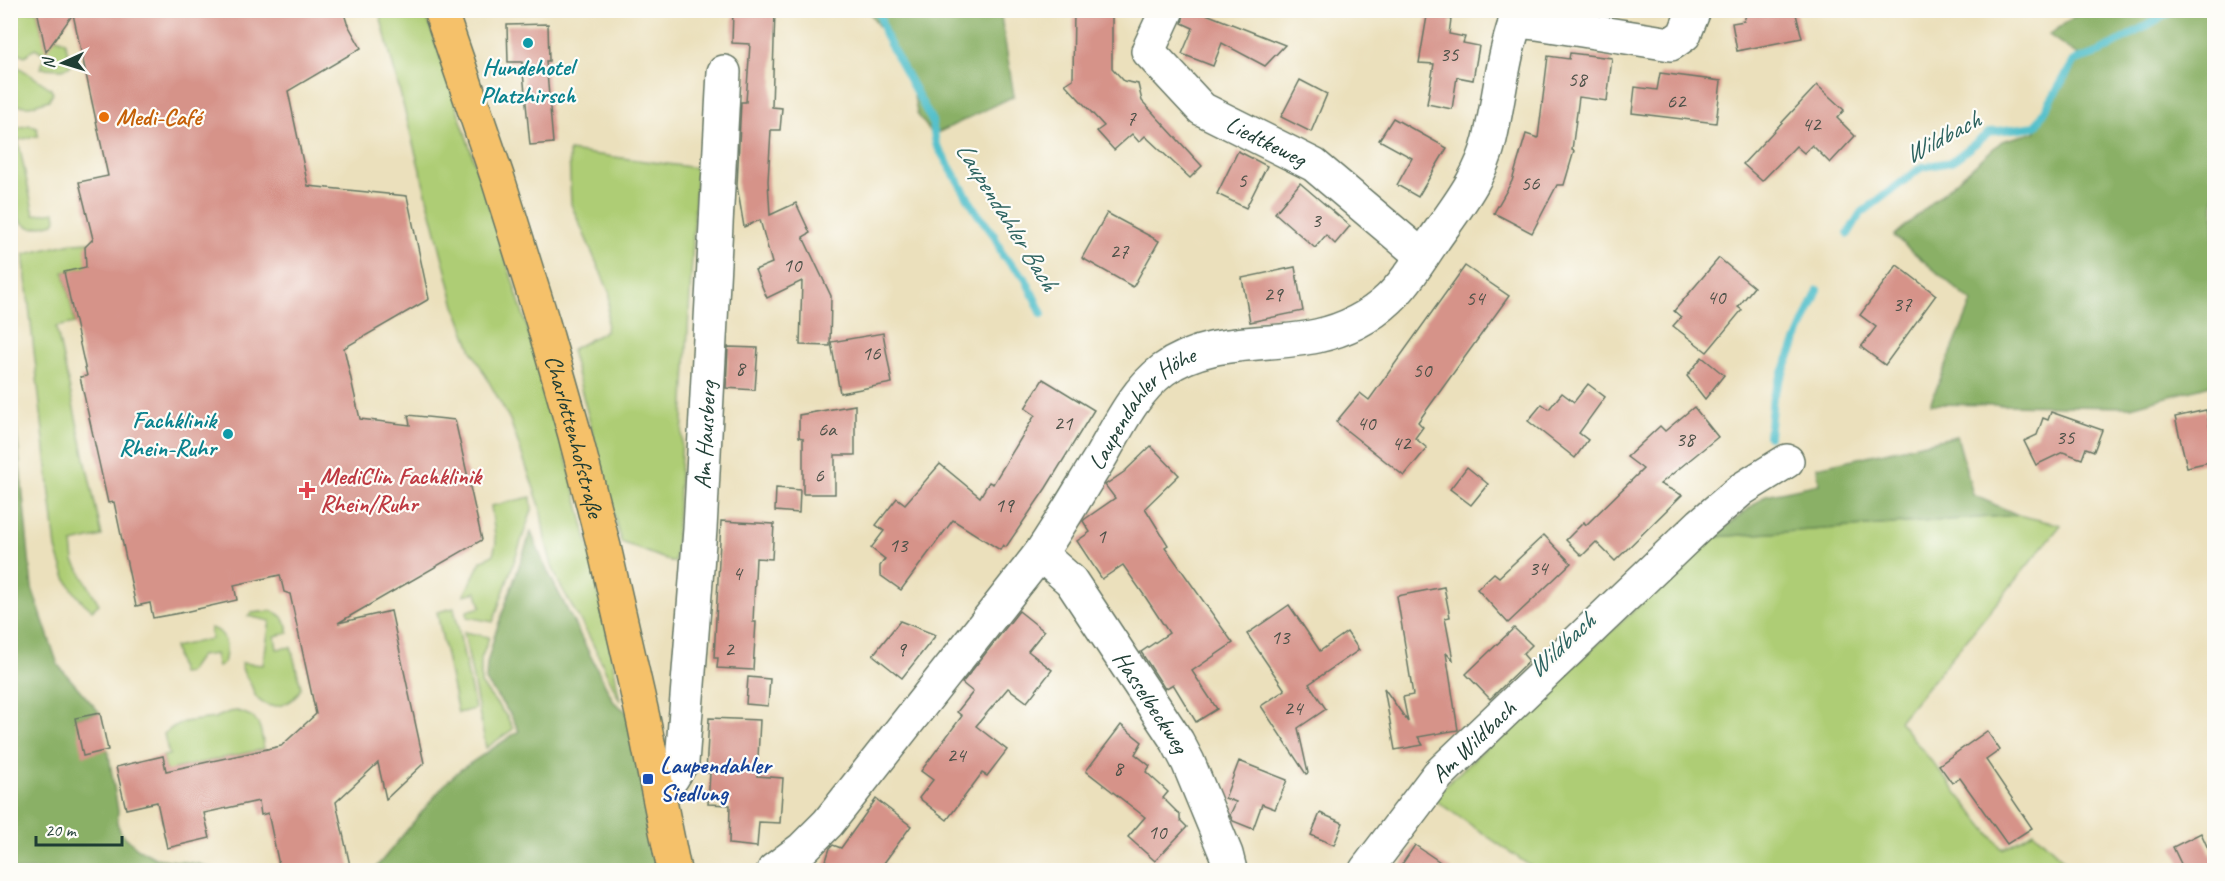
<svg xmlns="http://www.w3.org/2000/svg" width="2225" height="881" viewBox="0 0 2225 881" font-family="Caveat,sans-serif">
	<rect width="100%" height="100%" fill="#fdfcf7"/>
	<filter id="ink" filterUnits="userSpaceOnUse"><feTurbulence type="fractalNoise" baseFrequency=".0167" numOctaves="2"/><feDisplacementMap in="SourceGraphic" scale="12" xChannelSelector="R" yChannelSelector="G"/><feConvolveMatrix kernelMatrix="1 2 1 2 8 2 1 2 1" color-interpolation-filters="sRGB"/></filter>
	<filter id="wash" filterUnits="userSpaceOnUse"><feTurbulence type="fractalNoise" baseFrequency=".008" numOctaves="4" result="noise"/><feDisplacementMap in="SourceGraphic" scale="24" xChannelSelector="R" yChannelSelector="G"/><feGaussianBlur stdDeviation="1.35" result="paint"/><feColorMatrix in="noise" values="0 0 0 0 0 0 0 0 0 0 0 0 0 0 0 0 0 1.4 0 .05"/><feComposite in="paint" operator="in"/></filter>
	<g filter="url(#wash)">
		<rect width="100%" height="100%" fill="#ebe0bc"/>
		<!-- green -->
		<g fill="#aecd75" stroke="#668554" stroke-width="1.5">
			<polygon points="11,11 37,11 42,33 65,41 71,66 63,69 41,68 45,54 35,48 25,56 11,50"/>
			<path d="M379 11H424L433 34C476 168 521 301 560 436 585 523 604 612 620 701L589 636 559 583 552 566 545 539 540 506 510 420 472 351 455 306Z"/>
			<polygon points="11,62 50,88 53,93 49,100 30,106 11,105"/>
			<path d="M30 125 37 128 38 136 18 140 34 215 55 212 56 219 54 223 33 228C28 227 24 225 21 221 10 205 10 154 11 135L17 128Z"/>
			<polygon points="569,151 697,168 675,563 621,542 571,350 606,331 610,294 571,204"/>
			<path d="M90 242 115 261 64 272 75 323 56 327 102 536 72 543 74 561 99 604 92 610C69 592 64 576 56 548L24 261 25 254 72 243Z"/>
			<polygon points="531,497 532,510 493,622 467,617 467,611 481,607 477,592 464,595 481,561 493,555 496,543 491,506"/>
			<polygon points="2018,515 2061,525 1899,721 2002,849 2034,832 2074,870 1536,870 1432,798 1713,537"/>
			<polygon points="454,608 475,709 458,713 437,612"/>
			<path d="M272 611C284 616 286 621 289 633L275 636 277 649 291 647 301 687C296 704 270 714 257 698 254 695 253 689 251 685 247 677 241 672 242 663L263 665 270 621 248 616 251 613Z"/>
			<path d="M210 628C227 630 228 649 224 663L218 667 215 654 200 656 188 673 181 674 174 647 211 639Z"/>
			<polygon points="464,632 489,637 481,659 481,684 507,717 513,729 486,748"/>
			<path d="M237 711C263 717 260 729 264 749L174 769 169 787 163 756 169 755 164 734 173 727 184 722 215 718 229 712Z"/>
		</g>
		<!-- forest -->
		<g fill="#8ab066" stroke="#54764d" stroke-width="1.5">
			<polygon points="869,11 1000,11 1014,96 933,135 917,114 911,78"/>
			<polygon points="2082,11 2214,11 2214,384 2131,407 1930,404 1972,302 1894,236 2002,141 2035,132 2080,57 2049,35"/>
			<polygon points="10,362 32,588 58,665 100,713 75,718 108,750 118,811 117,823 121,833 137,848 155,858 199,864 215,870 11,870"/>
			<polygon points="1957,436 1973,495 2018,515 1713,537 1766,495 1819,484 1817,467"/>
			<polygon points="531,532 543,562 614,702 628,713 658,870 374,870 445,784 460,770 519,731 510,714 486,681 487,663 495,634"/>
		</g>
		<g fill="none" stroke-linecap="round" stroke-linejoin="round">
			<!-- stream -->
			<g stroke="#52c0cb" stroke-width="8">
				<polyline points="876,10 880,16 885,35 932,121 936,144 977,213 994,235 1003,256 1025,278 1042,314"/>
				<polyline points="1848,234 1860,214 1922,167 1951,162 1990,132 2036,126 2074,61 2100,52 2174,10"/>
				<polyline points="1769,436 1773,396 1818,290"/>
			</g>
		</g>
		<g id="blocks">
			<!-- building -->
			<g fill="#d69389">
				<polygon points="37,10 343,10 347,23 361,48 288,91 308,186 407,196 429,299 344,348 360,419 410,425 408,415 455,420 482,540 338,623 391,611 424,763 386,799 378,763 336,802 351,870 280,870 268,813 261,815 259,801 204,813 210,838 167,848 157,802 126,809 116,767 163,756 166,771 281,746 316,714 290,594 284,592 280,575 234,585 237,600 180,613 153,618 150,603 136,606 114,502 108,503 80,377 87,376 64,272 86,267 85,247 93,239 79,182 108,176 73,14 46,52"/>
				<polygon points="733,10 775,10 772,107 782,108 780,130 771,130 768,181 770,215 796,203 810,233 803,237 831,296 830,346 800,345 802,281 767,298 755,270 772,263 760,220 744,227 737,186 741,102 746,102 750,44 732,43"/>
				<polygon points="1074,10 1112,10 1112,68 1124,81 1138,84 1142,101 1202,166 1190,178 1145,136 1139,142 1132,134 1114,150 1097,131 1104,126 1065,84 1073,79"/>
				<polygon points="1185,10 1196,10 1285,45 1265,66 1222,43 1213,66 1182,54 1193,28 1182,23"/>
				<polygon points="1756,10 1795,10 1802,38 1737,51 1732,23 1744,21 1747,12"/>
				<polygon points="1427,16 1451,19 1449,34 1465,37 1463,43 1479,46 1473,80 1457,77 1452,109 1427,104 1434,64 1419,63"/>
				<polygon points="548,24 549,61 546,61 553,143 530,145 522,62 508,62 507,25"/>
				<polygon points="1570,53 1612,58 1607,101 1579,97 1572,150 1574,151 1564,185 1557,185 1532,233 1494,213 1512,181 1526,134 1538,138 1548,56 1569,59"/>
				<polygon points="1660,73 1721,81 1716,123 1632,113 1635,87 1657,90"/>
				<polygon points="1300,80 1327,94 1311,132 1281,117"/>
				<polygon points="1817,85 1844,110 1837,118 1855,136 1830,163 1812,145 1804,153 1796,146 1762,181 1743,164"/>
				<polygon points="1393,118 1447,148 1418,197 1397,185 1412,158 1379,140"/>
				<polygon points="1238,151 1267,166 1246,208 1217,194"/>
				<polygon points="1300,183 1350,226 1335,244 1326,235 1315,248 1275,213"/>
				<polygon points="1107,213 1159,241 1133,287 1082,258"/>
				<polygon points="1719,258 1754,287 1738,307 1742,310 1707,352 1673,326 1681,317 1674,311"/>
				<polygon points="1897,265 1936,295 1885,365 1861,347 1876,327 1860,315"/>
				<polygon points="1465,266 1509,296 1418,422 1423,427 1415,438 1427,448 1404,476 1336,422 1360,393 1369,400"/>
				<polygon points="1295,267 1303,311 1250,322 1242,278"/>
				<polygon points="883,333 892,383 840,393 831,342"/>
				<polygon points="728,347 758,348 755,390 726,388"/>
				<polygon points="1702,357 1724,375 1705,399 1687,376"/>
				<polygon points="1043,379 1094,410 1046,488 1006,547 1003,545 1000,550 953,520 901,590 880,575 880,566 885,559 871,548 884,531 876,525 897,498 905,504 940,464 980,497 989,482 993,484 1035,415 1025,408"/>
				<polygon points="1588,384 1605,397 1579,433 1588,440 1575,458 1528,421 1542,404 1549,409 1562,393 1574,402"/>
				<polygon points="855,405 855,455 835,455 835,494 803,494 803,438 799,437 799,415"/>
				<polygon points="1694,407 1718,437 1660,484 1682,495 1615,561 1596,542 1582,556 1566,540 1584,522 1586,525 1643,469 1627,457 1660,426 1665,431"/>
				<polygon points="2206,410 2214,449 2214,461 2187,467 2175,417"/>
				<polygon points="2051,412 2102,430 2094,451 2086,448 2082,459 2063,452 2036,465 2024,441 2037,435 2043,418 2048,420"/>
				<polygon points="1151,446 1179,475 1145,508 1168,545 1165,547 1233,643 1192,671 1217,709 1196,722 1173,684 1165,689 1141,652 1169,633 1146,598 1123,565 1102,579 1077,541 1090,532 1083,521 1085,519 1115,498 1105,485 1124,472"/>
				<polygon points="1467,467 1488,484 1471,505 1450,489"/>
				<polygon points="776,488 800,490 799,513 775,511"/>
				<polygon points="721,521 774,524 772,559 756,558 753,622 756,622 753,670 717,668 718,658 714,658"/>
				<polygon points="1544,535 1571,563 1508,623 1477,589 1494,573 1499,577"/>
				<polygon points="1444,587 1450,617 1445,618 1453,660 1446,653 1458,730 1418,737 1423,745 1395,750 1384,688 1408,722 1403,697 1413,695 1397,596"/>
				<polygon points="1289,605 1320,651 1347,632 1359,650 1309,684 1326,709 1298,728 1308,773 1306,774 1261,706 1285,690 1247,634"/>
				<polygon points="1019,611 1044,631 1028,651 1052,670 1027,702 1008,688 976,726 1007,750 987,776 982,773 947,820 919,798 933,780 921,771 962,716 957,712 973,692 962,683"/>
				<polygon points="900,621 936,635 902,678 873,655"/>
				<polygon points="1514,628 1532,645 1523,654 1529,661 1490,699 1466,674"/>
				<polygon points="748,677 770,679 768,706 746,704"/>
				<polygon points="100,713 108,750 83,756 75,718"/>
				<polygon points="709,718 760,720 757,776 783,778 780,823 759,822 757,847 729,844 730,805 708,804 710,773 706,773"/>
				<polygon points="1121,725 1142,742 1135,754 1150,766 1146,772 1168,792 1163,798 1180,815 1180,820 1187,827 1155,861 1128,837 1145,817 1086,771"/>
				<polygon points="1987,731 2000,750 1986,760 2032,828 2007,844 1960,778 1952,783 1939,765"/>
				<polygon points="1239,761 1287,780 1275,809 1262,804 1253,829 1233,821 1230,815 1236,802 1225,798"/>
				<polygon points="876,799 911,826 884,863 895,867 895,870 823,870 830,848 833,845 841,848"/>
				<polygon points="1320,813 1343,823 1334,845 1311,835"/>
				<polygon points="2201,833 2214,862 2214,870 2184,870 2173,847"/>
				<polygon points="1415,845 1452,870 1398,870"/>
			</g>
		</g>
	</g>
	<g filter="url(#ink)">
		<use href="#blocks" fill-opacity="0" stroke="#667664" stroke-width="1.5"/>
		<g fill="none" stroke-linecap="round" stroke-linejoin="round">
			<defs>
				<g id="minor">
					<path id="s1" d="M1167 10 1148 51 1202 109 1314 165 1422 256"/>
					<polyline points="1515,21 1537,23 1671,44 1684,35 1694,10"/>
					<path id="s2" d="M1040 554 1071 581 1177 741 1188 762 1226 854 1230 870"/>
					<path id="s3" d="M659 788 672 778 682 762 700 529 724 72"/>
					<path id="s4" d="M774 870 802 849 828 823 1040 554C1061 523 1080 490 1100 458 1118 427 1134 392 1163 370 1208 337 1266 347 1317 336 1344 330 1369 318 1389 299 1407 282 1419 261 1433 241 1455 209 1481 178 1490 139 1500 96 1503 51 1520 10"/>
					<path id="s5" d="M1366 870 1438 775 1701 524 1742 489 1787 461"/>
				</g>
				<g id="major">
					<path id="s6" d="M440 10 498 179 543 323 575 435 604 547 643 718 674 870"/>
				</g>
			</defs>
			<!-- minor casing -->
			<use href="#minor" stroke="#667664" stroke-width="36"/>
			<!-- major casing -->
			<use href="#major" stroke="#667664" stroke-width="36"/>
			<!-- minor -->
			<use href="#minor" stroke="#fff" stroke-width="33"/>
			<!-- major -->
			<use href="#major" stroke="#f5c16b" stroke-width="33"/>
		</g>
	</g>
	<!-- markers -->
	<g fill="#0f9aa8" stroke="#fdfcf7" stroke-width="2">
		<circle cx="528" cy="43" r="6"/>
		<circle cx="228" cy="434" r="6"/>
	</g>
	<circle fill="#e8710a" stroke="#fdfcf7" stroke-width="2" cx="104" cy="117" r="6"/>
	<path fill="#e0444e" stroke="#fdfcf7" stroke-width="2" d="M304 481h6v6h6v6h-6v6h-6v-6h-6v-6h6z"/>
	<rect fill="#1a4fb4" stroke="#fdfcf7" stroke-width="2" x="642" y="773" width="12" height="12" rx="3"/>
	<g text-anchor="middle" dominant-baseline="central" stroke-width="4.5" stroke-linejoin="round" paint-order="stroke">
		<!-- number labels -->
		<g font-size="21" fill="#4d5249">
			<text x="1449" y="54">35</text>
			<text x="1577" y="79">58</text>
			<text x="1676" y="101">62</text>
			<text x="1131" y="118">7</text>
			<text x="1811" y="124">42</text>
			<text x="1242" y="180">5</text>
			<text x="1530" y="183">56</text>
			<text x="1316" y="220">3</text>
			<text x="1119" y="251">27</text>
			<text x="792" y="265">10</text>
			<text x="1273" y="294">29</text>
			<text x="1716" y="297">40</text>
			<text x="1475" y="298">54</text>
			<text x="1902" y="304">37</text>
			<text x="871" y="353">16</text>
			<text x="740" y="368">8</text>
			<text x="1422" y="370">50</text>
			<text x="1063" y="423">21</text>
			<text x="1366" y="423">40</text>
			<text x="827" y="429">6a</text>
			<text x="2065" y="437">35</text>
			<text x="1685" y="439">38</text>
			<text x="1401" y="443">42</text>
			<text x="819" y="475">6</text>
			<text x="1004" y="505">19</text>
			<text x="1101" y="536">1</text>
			<text x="898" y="545">13</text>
			<text x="1538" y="568">34</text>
			<text x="737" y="573">4</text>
			<text x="1280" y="637">13</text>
			<text x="729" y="649">2</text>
			<text x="901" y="649">9</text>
			<text x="1293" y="708">24</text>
			<text x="956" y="755">24</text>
			<text x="1118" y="768">8</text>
			<text x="1157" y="832">10</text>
		</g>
		<!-- culture labels -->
		<g font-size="24" font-weight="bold" fill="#0d838f" stroke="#fdfcf7">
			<text x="528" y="67">Hundehotel<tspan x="528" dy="28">Platzhirsch</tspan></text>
			<text x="216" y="420" text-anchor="end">Fachklinik<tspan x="216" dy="28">Rhein-Ruhr</tspan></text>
		</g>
		<!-- food labels -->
		<g font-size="24" font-weight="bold" fill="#c56008" stroke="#fdfcf7" text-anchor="start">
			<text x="116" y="117">Medi-Café</text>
		</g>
		<!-- street labels -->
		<g font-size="24" fill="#1f3d34" stroke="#fdfcf7">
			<text stroke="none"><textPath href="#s1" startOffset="196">Liedtkeweg</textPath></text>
			<text stroke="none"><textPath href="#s4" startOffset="594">Laupendahler Höhe</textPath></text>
			<text stroke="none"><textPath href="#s3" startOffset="363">Am Hausberg</textPath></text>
			<text stroke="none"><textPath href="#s6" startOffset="447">Charlottenhofstraße</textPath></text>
			<text stroke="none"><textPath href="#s2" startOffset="186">Hasselbeckweg</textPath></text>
			<text stroke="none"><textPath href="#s5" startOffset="168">Am Wildbach</textPath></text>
		</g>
		<!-- health labels -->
		<g font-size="24" font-weight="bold" fill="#be3a42" stroke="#fdfcf7" text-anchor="start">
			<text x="320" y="476">MediClin Fachklinik<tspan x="320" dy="28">Rhein/Ruhr</tspan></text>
		</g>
		<!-- transit labels -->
		<g font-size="24" font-weight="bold" fill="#164399" stroke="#fdfcf7" text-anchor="start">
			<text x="660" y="765">Laupendahler<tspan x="660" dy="28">Siedlung</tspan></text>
		</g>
		<!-- water labels -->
		<g font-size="26" font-style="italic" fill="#2e6461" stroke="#fdfcf7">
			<text transform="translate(1942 137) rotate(-28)">Wildbach</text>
			<text transform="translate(1007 216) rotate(58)">Laupendahler Bach</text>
			<text transform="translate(1561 645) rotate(-43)">Wildbach</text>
		</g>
	</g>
	<!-- margin -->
	<rect width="2225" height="881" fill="none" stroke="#fdfcf7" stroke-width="36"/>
	<!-- north arrow -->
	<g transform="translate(63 63) rotate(266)" stroke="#fdfcf7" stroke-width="4.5" paint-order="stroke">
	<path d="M0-4.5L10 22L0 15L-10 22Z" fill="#1f3d34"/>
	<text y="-9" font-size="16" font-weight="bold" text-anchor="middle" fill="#1f3d34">N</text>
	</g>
	<!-- scale -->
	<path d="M36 836v9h86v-9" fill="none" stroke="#1f3d34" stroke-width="3"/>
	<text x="45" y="836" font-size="18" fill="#1f3d34" stroke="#fdfcf7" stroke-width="4.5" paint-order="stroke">20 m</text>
</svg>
